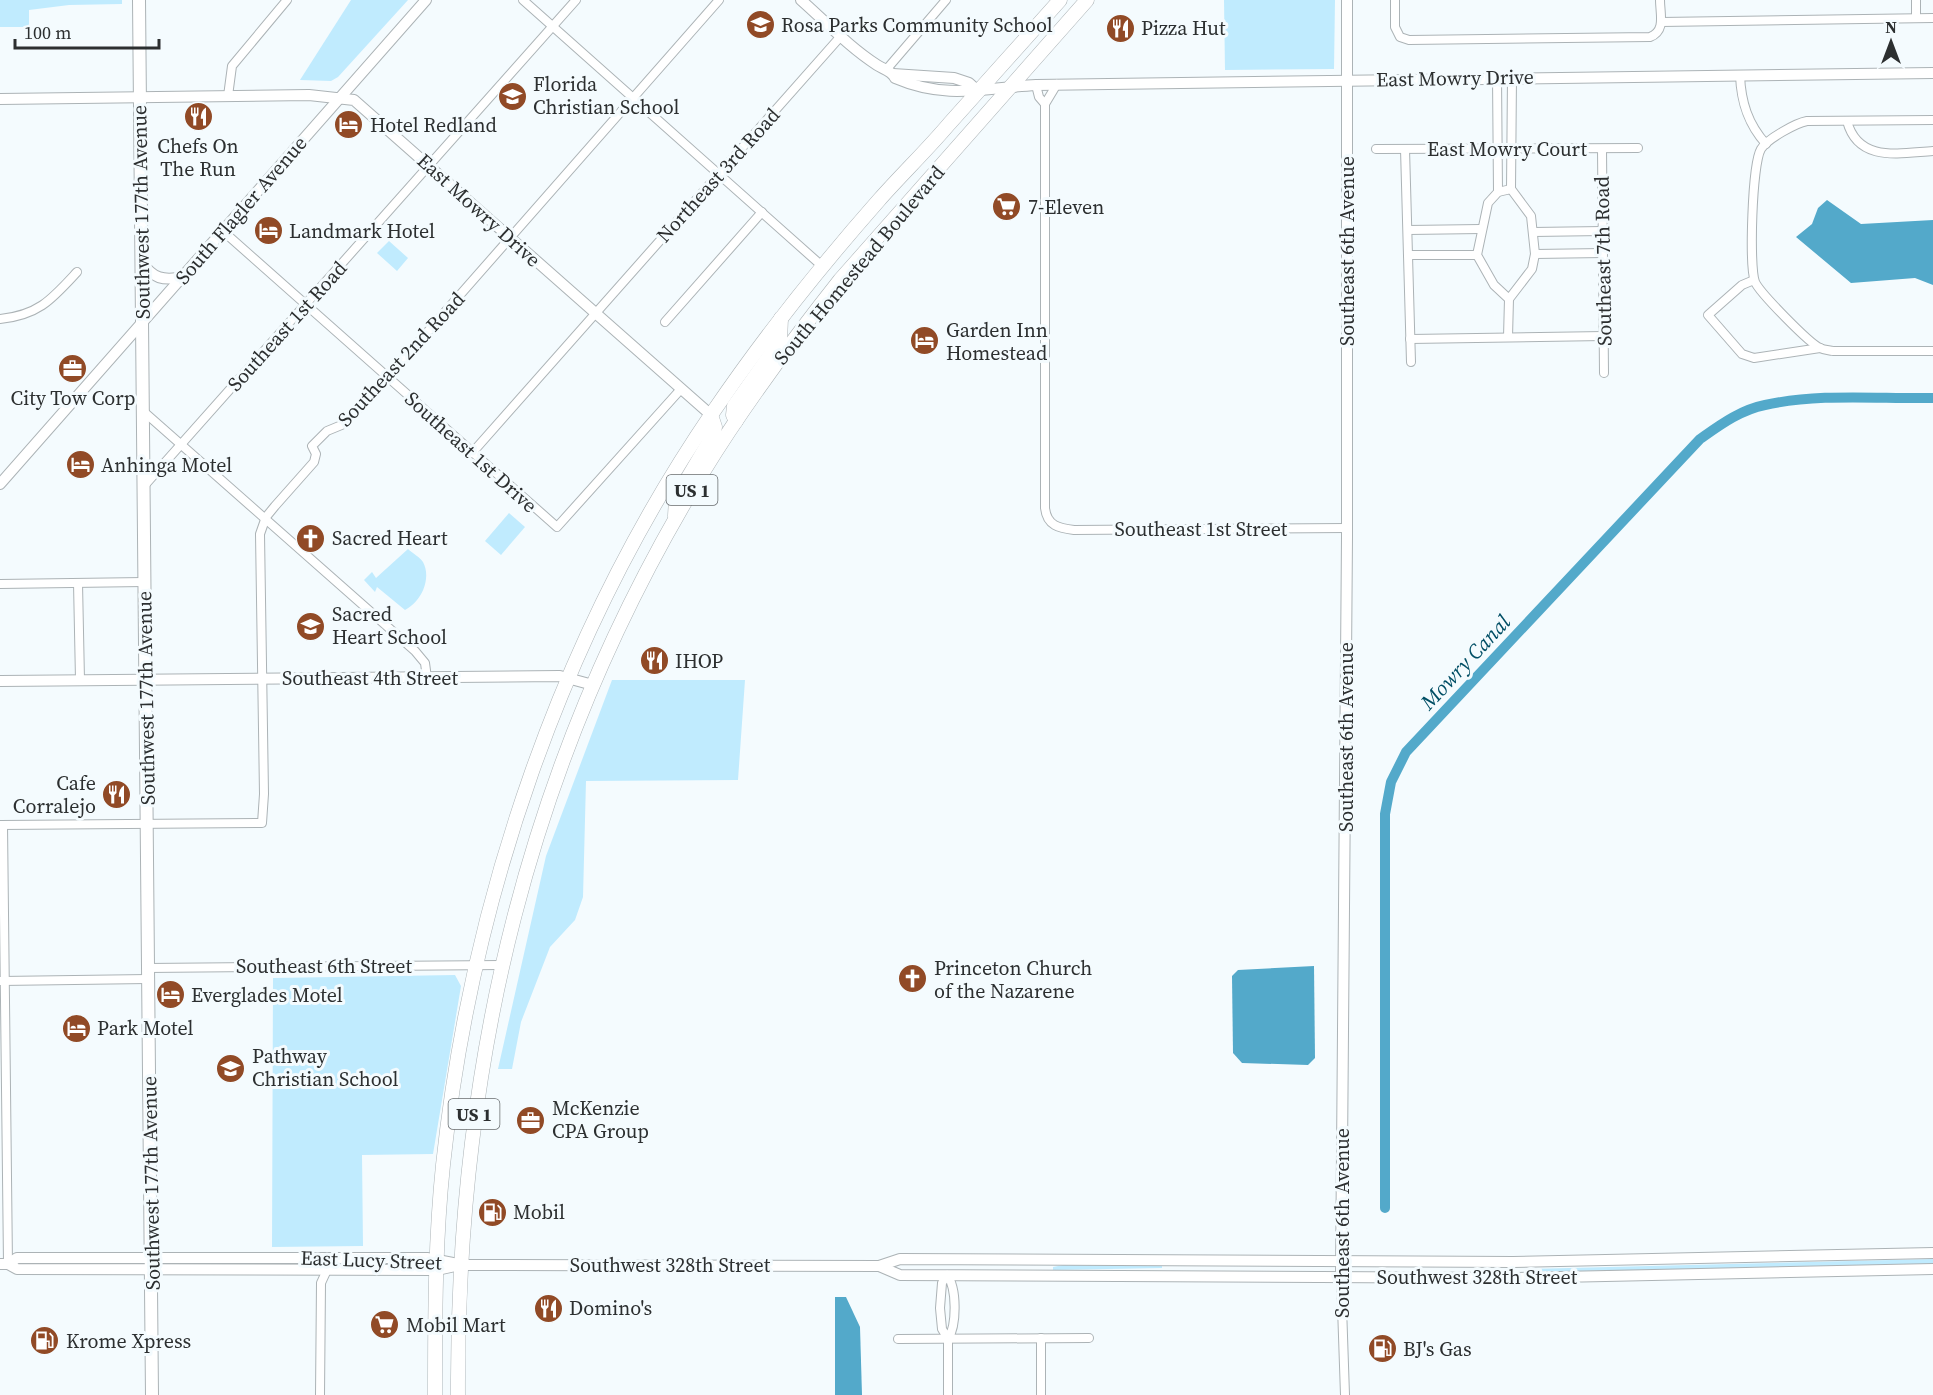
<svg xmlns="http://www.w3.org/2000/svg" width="1933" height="1395" viewBox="0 0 1933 1395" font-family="'Source Serif 4',serif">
	<rect width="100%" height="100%" fill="#f4fbfe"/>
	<!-- green -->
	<g fill="#c0ebfe">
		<polygon points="0,0 122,0 122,4 69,5 29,10 29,27 0,27"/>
		<polygon points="351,0 408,0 338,77 331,81 300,80"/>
		<polygon points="1224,0 1335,0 1334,69 1225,70"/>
		<polygon points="389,241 408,258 397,271 377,253"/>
		<polygon points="509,513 525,527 501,555 485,541"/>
		<path d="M408 549C412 553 420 557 423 562 432 579 421 602 405 610L377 587 375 592 364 580 372 572 376 578Z"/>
		<polygon points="612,680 745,680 738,780 586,781 583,897 575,920 550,947 521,1022 512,1069 498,1069 546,856"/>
		<polygon points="455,975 461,986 433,1154 362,1155 363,1246 272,1247 273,978"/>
		<polygon points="1933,1259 1933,1264 1529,1272 1529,1269"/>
		<polygon points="1063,1265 1162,1266 1162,1268 1053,1270 1053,1267"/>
	</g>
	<!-- water -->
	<g fill="#53a9ca">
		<polygon points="1827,200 1861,224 1933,220 1933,285 1915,278 1851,283 1796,237 1812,224 1818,208"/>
		<polygon points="1314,966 1315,1058 1308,1065 1242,1063 1233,1053 1232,976 1238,970"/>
		<polygon points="835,1297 846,1297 860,1327 862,1395 835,1395"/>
	</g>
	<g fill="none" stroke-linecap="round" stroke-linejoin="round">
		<!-- canal -->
		<path stroke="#53a9ca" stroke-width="10" d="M1385 1208V814L1391 782 1406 752 1700 439C1720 425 1740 410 1765 405 1819 393 1878 399 1933 398"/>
		<defs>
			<g id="minor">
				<polyline points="523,0 822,266"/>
				<path d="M1395 0V27L1400 37 1409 40 1650 37C1666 31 1660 14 1660 0"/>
				<polyline points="1916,0 1916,18"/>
				<polyline points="1661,22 1933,18"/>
				<polyline points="886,70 946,0"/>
				<path d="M1740 75C1741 102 1748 124 1766 144"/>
				<polyline points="1497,77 1498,192"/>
				<path d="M1036 85 1039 97 1045 104V508C1047 526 1059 528 1074 530L1347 528"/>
				<polyline points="228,96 232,66 287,0"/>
				<polyline points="1045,104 1057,84"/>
				<path d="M1933 120 1807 121C1796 123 1767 139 1761 149 1752 164 1749 266 1755 282 1760 293 1809 343 1820 348 1824 350 1829 350 1833 351H1933"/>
				<path d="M1847 121C1858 163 1900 153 1933 151"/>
				<polyline points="1376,149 1638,148"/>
				<polyline points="1405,149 1411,362"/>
				<polyline points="1602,149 1604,373"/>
				<polyline points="1511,189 1512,77"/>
				<polyline points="1408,230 1481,229"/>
				<polyline points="224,232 557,527 681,389"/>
				<polyline points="1533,232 1603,231"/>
				<polyline points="1535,254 1603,253"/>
				<polyline points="1408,255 1477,255"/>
				<polyline points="1754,280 1742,285 1708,315 1742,354 1754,358 1820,348"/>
				<path d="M0 319C39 315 52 299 77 272"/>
				<polyline points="665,322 762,212"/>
				<polyline points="1508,337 1509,299 1532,269 1535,254 1531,216 1511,189 1498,192 1488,203 1477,255 1494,285 1509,299"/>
				<polyline points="1410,339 1604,336"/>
				<polyline points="143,411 415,651 425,663 427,678"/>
				<polyline points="472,453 841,36"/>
				<polyline points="144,486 576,0"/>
				<polyline points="78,583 80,680"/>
				<polyline points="0,584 144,582"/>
				<polyline points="0,825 262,823 264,794 260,534 266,517 275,506 314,462 316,454 312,446 327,431 344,424 394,370 719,0"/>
				<polyline points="3,825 8,1264"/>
				<polyline points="147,968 501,965"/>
				<polyline points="1,981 148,979"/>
				<polyline points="1341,1277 1345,1395"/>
				<polyline points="1041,1338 1041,1395"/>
				<polyline points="898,1339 1089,1338"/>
				<path d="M948 1339C957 1325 957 1288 947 1275L942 1283 940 1308 942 1329 948 1339V1395"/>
				<polyline points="320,1395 321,1283 327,1270"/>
			</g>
			<g id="tertiary">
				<path d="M801 0C826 22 849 47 877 65 883 69 892 71 895 78 946 100 984 88 1036 85L1933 73"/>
				<polyline points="893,74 954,78 969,83 978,91"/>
				<polyline points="0,99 309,95 354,100 711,415"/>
				<path d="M141 261C153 279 163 281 184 277"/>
				<polyline points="0,484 426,0"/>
				<polyline points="0,681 560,676 593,685"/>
				<polyline points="0,1264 8,1264 17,1269 437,1270 460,1265 879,1266 900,1259 1513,1262 1933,1253"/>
				<polyline points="8,1264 17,1258 427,1258 458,1264"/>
				<polyline points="879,1266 900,1275 1517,1278 1933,1269"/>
				<polyline points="1341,1277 1347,537 1347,0"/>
			</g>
			<polyline id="secondary" points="139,0 152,1395"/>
			<g id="trunk">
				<polyline points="736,421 733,415 734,406 780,341 781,318"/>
				<polyline points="675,516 676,498 713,435 715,427 711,415"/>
				<path d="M435 1395C435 1318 435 1242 443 1165 471 900 562 633 713 412 764 337 820 267 879 200 902 174 927 150 949 124 986 83 1023 41 1060 0"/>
				<path d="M458 1395C456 1064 529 756 703 472 744 405 791 342 840 280L1087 0"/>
			</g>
		</defs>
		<!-- minor casing -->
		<use href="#minor" stroke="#acb3b6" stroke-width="10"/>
		<!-- tertiary casing -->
		<use href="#tertiary" stroke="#acb3b6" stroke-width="12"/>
		<!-- secondary casing -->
		<use href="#secondary" stroke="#acb3b6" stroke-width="14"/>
		<!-- trunk casing -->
		<use href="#trunk" stroke="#acb3b6" stroke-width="15"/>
		<!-- minor -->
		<use href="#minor" stroke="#fff" stroke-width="8"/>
		<!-- tertiary -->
		<use href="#tertiary" stroke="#fff" stroke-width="10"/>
		<!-- secondary -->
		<use href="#secondary" stroke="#fff" stroke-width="12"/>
		<!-- trunk -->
		<use href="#trunk" stroke="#fff" stroke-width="14"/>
	</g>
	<!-- icons -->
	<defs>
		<symbol id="school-disc" viewBox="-11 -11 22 22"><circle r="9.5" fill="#914a26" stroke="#f4fbfe"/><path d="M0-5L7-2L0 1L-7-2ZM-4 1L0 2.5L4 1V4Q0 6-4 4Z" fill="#fff"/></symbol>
		<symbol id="restaurant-disc" viewBox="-11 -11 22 22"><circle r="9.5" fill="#914a26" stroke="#f4fbfe"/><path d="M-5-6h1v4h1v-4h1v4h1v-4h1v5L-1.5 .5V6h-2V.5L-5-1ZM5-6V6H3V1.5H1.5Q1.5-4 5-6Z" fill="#fff"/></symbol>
		<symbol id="hotel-disc" viewBox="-11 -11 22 22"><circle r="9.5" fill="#914a26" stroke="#f4fbfe"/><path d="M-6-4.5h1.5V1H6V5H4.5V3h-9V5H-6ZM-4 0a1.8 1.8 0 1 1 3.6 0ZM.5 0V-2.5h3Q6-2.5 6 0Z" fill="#fff"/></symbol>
		<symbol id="supermarket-disc" viewBox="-11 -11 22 22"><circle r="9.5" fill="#914a26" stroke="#f4fbfe"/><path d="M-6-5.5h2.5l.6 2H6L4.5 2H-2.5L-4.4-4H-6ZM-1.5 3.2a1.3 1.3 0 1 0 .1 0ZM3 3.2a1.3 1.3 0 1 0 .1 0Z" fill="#fff"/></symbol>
		<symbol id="office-disc" viewBox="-11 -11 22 22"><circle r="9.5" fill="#914a26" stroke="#f4fbfe"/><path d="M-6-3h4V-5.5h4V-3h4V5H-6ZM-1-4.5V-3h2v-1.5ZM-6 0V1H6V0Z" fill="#fff"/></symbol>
		<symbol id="church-disc" viewBox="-11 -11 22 22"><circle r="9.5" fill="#914a26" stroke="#f4fbfe"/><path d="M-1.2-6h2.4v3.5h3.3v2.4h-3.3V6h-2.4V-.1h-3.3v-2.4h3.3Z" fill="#fff"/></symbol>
		<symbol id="fuel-disc" viewBox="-11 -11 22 22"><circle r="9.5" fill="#914a26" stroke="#f4fbfe"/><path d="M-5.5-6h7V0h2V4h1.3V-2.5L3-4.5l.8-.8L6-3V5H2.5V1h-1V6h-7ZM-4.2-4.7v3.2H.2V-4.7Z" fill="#fff"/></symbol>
	</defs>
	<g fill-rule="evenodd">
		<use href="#school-disc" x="744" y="8" width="33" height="33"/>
		<use href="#restaurant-disc" x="1104" y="12" width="33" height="33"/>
		<use href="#school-disc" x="496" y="80" width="33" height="33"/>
		<use href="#restaurant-disc" x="182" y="100" width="33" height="33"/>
		<use href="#hotel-disc" x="332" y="108" width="33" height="33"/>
		<use href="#supermarket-disc" x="990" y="190" width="33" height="33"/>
		<use href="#hotel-disc" x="252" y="214" width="33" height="33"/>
		<use href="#hotel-disc" x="908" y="324" width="33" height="33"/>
		<use href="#office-disc" x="56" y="352" width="33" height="33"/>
		<use href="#hotel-disc" x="64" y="448" width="33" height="33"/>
		<use href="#church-disc" x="294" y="522" width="33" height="33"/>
		<use href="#school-disc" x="294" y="610" width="33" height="33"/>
		<use href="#restaurant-disc" x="638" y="644" width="33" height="33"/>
		<use href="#restaurant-disc" x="100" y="778" width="33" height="33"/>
		<use href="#church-disc" x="896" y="962" width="33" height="33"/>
		<use href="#hotel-disc" x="154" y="978" width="33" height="33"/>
		<use href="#hotel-disc" x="60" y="1012" width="33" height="33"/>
		<use href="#school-disc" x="214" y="1052" width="33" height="33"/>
		<use href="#office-disc" x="514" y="1104" width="33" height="33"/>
		<use href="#fuel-disc" x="476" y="1196" width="33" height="33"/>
		<use href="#restaurant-disc" x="532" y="1292" width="33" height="33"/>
		<use href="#supermarket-disc" x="368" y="1308" width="33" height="33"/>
		<use href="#fuel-disc" x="28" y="1324" width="33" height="33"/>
		<use href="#fuel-disc" x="1366" y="1332" width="33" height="33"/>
	</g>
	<g text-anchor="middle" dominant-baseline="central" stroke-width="6" stroke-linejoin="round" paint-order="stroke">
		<!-- shield labels -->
		<g fill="#f4fbfe" stroke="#686c6e" stroke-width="1.5">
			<rect x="666.5" y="475" width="51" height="30" rx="4.5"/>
			<rect x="448.5" y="1099" width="51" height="30" rx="4.5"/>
		</g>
		<g font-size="18" font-weight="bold" fill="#2c2f30">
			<text x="692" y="490">US 1</text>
			<text x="474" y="1114">US 1</text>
		</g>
		<!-- poi labels -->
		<g font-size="20" fill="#2c2f30" stroke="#f4fbfe" text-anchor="start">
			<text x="781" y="25">Rosa Parks Community School</text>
			<text x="1141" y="28">Pizza Hut</text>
			<text x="533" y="84">Florida<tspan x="533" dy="23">Christian School</tspan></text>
			<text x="370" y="125">Hotel Redland</text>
			<text x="198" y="146" text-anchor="middle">Chefs On<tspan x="198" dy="23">The Run</tspan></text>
			<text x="1028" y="207">7-Eleven</text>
			<text x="289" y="231">Landmark Hotel</text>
			<text x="946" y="330">Garden Inn<tspan x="946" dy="23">Homestead</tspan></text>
			<text x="73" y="398" text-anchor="middle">City Tow Corp</text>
			<text x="101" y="465">Anhinga Motel</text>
			<text x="332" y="538">Sacred Heart</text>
			<text x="332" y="614">Sacred<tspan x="332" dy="23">Heart School</tspan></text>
			<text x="675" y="661">IHOP</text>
			<text x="96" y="783" text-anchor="end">Cafe<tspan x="96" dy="23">Corralejo</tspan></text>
			<text x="934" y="968">Princeton Church<tspan x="934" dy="23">of the Nazarene</tspan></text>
			<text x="191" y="995">Everglades Motel</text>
			<text x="97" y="1028">Park Motel</text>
			<text x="252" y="1056">Pathway<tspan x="252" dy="23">Christian School</tspan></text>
			<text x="552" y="1108">McKenzie<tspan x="552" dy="23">CPA Group</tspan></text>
			<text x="513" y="1212">Mobil</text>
			<text x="569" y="1308">Domino's</text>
			<text x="406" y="1325">Mobil Mart</text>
			<text x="66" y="1341">Krome Xpress</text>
			<text x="1403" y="1349">BJ's Gas</text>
		</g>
		<!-- street labels -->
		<g font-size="20" fill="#2c2f30" stroke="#f4fbfe">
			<text transform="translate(1455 78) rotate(-1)">East Mowry Drive</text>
			<text x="1507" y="149">East Mowry Court</text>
			<text transform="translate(718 175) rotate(-48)">Northeast 3rd Road</text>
			<text transform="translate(241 210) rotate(-49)">South Flagler Avenue</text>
			<text transform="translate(479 210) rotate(42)">East Mowry Drive</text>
			<text transform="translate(141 212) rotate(-91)">Southwest 177th Avenue</text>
			<text transform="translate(1347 251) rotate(-90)">Southeast 6th Avenue</text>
			<text transform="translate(1603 261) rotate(-91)">Southeast 7th Road</text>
			<text transform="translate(859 265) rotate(-50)">South Homestead Boulevard</text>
			<text transform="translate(287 326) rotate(-48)">Southeast 1st Road</text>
			<text transform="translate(401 359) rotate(-47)">Southeast 2nd Road</text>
			<text transform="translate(471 452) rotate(42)">Southeast 1st Drive</text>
			<text x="1201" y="529">Southeast 1st Street</text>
			<text x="370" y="678">Southeast 4th Street</text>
			<text transform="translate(146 698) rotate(-91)">Southwest 177th Avenue</text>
			<text transform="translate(1346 737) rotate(-90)">Southeast 6th Avenue</text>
			<text x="324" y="966">Southeast 6th Street</text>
			<text transform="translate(151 1183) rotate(-91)">Southwest 177th Avenue</text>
			<text transform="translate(1342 1223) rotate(-90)">Southeast 6th Avenue</text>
			<text transform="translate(371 1260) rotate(2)">East Lucy Street</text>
			<text x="670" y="1265">Southwest 328th Street</text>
			<text x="1477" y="1277">Southwest 328th Street</text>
		</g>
		<!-- water labels -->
		<g font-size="21" font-style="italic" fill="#004e65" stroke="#f4fbfe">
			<text transform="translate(1465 662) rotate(-47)">Mowry Canal</text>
		</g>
	</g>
	<!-- north arrow -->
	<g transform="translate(1891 42)" stroke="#f4fbfe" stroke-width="4.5" paint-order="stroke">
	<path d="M0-4.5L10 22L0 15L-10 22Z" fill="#2c2f30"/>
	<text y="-9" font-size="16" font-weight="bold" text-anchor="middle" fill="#2c2f30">N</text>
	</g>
	<!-- scale -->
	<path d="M15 39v9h144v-9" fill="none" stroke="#2c2f30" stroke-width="3"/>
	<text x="24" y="39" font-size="18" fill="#2c2f30" stroke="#f4fbfe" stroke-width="4.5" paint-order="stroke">100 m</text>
</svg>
